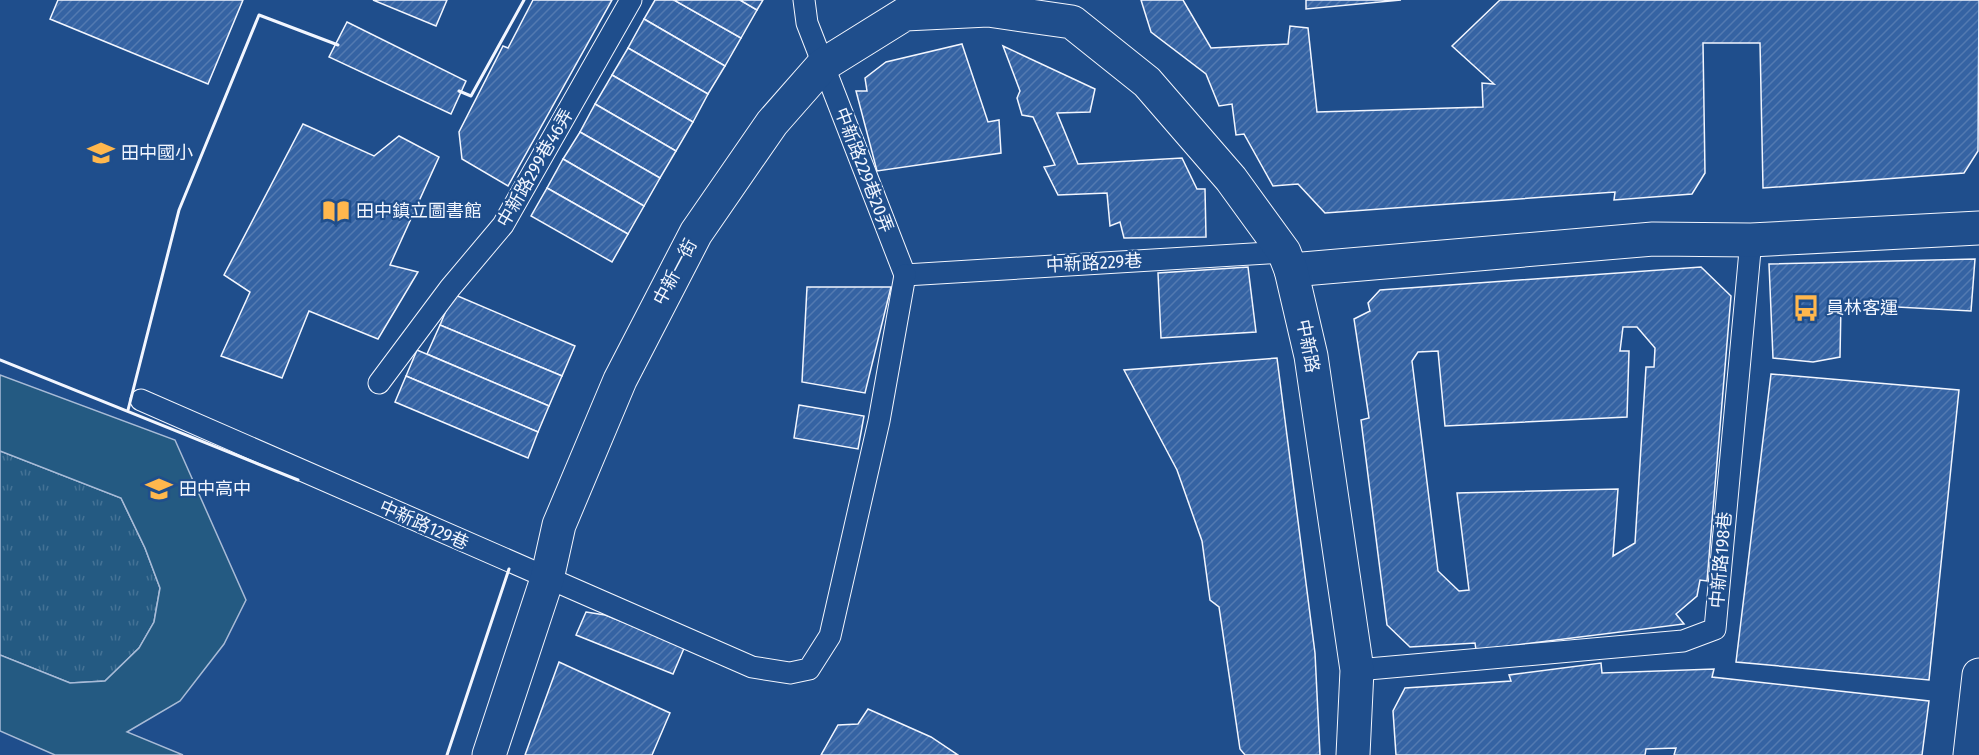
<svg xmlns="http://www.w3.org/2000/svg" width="1979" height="755" viewBox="0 0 1979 755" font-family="'Fira Sans Condensed','Noto Sans TC',sans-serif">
	<defs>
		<pattern id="grass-tufts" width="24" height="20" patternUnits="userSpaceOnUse" patternTransform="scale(1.5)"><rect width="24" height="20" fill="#245a82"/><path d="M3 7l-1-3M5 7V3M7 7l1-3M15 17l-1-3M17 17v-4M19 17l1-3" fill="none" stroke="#447295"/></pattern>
		<pattern id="building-hatch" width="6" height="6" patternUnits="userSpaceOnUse" patternTransform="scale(1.5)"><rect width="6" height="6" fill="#3563a3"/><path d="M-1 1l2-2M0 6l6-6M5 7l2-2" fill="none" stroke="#537ab1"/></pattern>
	</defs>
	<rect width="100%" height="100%" fill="#1f4e8c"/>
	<!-- grass -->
	<polygon fill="url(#grass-tufts)" stroke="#a8bbd7" stroke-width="1.5" points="0,451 121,498 145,548 160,588 154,622 139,648 105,681 70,683 0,655"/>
	<!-- pitch -->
	<polygon fill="#245a82" stroke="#a8bbd7" stroke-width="1.5" points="0,375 175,440 246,600 224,644 180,701 127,732 183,755 55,755 0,731 0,655 70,683 105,681 139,648 154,622 160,588 145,548 121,498 0,451"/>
	<!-- building -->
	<g fill="url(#building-hatch)" stroke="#f2f6ff" stroke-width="1.5" fill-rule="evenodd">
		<polygon points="58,0 243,0 208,84 50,19"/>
		<polygon points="373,0 447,0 436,26"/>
		<polygon points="533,0 612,0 508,186 462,159 459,132 503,46 508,48"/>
		<polygon points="655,0 674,0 741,38 725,66 644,19"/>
		<polygon points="674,0 740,0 757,10 741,38"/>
		<polygon points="740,0 763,0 757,10"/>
		<polygon points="1141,0 1183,0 1211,48 1288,44 1290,26 1308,28 1317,112 1483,107 1482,83 1494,84 1452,46 1500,0 1979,0 1978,151 1964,173 1763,188 1760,43 1703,43 1705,173 1692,194 1614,200 1615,192 1325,213 1298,184 1273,186 1244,134 1236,135 1232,104 1219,106 1206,74 1151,32"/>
		<polygon points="1306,0 1401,0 1306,9"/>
		<polygon points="644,19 725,66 708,94 628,48"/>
		<polygon points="347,22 466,81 451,114 329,57"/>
		<polygon points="962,44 988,122 999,120 1001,153 877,171 856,91 867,91 865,78 886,62"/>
		<polygon points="1003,46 1095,89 1090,112 1057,113 1078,164 1182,158 1197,189 1205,189 1206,237 1124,238 1120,222 1110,226 1107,193 1058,195 1044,167 1055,165 1033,117 1022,115 1017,98 1020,91"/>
		<polygon points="628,48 708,94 693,122 612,75"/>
		<polygon points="612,75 693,122 676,151 595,104"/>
		<polygon points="595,104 676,151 660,178 580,132"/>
		<polygon points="303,124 374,156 399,136 439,157 390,265 418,272 378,339 309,311 282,378 221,356 250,292 224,275"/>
		<polygon points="580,132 660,178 644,206 563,159"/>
		<polygon points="563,159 644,206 628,234 547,188"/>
		<polygon points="547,188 628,234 612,262 531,216"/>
		<polygon points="1975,259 1971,311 1841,304 1840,357 1813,362 1773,358 1769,264"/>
		<polygon points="1248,267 1256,332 1161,338 1158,273"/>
		<path d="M1701 267 1731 296 1707 581 1700 580 1697 596 1676 614 1684 624 1476 650 1475 643 1410 647 1387 625 1361 420 1369 418 1354 319 1370 311 1368 303 1380 290ZM1623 327H1637L1655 348 1654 367H1646L1635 543 1613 556 1618 489 1457 493 1469 590 1459 591 1438 571 1412 361 1418 352 1438 351 1445 426 1627 417 1629 351H1620Z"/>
		<polygon points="807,287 891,287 865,393 802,382"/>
		<polygon points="453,294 575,346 562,376 440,325"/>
		<polygon points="440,325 562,376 549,406 427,354"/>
		<polygon points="417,350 549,406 538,432 406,376"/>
		<polygon points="1277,358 1315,653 1320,755 1245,755 1240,749 1219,607 1210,600 1202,541 1177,470 1124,370"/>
		<polygon points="1771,374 1959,390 1929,680 1736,662"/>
		<polygon points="406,376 538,432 528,458 395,402"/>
		<polygon points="799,405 864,416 858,449 794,438"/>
		<polygon points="586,612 605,615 685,646 673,674 576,635"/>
		<polygon points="559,662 670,713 652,755 525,755"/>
		<polygon points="1601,663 1602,673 1714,669 1712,677 1929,701 1922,755 1674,755 1676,748 1646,749 1645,755 1396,755 1393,711 1405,688 1511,681 1509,675"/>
		<polygon points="868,709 931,737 958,755 821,755 838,725 858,724"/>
	</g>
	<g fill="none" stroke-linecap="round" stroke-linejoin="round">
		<defs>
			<g id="service">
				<polyline points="804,0 807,23 905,275"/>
				<polyline points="905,275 1284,252"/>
				<polyline points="379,383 450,288 503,225 631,0"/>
				<polyline points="141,400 752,667 790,673 809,669 830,636 879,421 905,275"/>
				<polyline points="1357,670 1683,641 1715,629 1751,240"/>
			</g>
			<g id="minor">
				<polyline points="1291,270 1653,239 1751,240 1979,228"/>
				<polyline points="489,755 547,579 559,525 620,380 696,233 772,123 823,65 905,14 988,10 1072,22 1147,82 1231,179 1284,252 1291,270 1311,356 1357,670 1353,755"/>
				<polyline points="1970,755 1979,675"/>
			</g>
		</defs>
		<!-- service casing -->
		<use href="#service" stroke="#f2f6ff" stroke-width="23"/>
		<!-- minor casing -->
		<use href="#minor" stroke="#f2f6ff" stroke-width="35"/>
		<!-- service -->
		<use href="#service" stroke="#1f4e8c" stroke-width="21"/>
		<!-- minor -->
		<use href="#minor" stroke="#1f4e8c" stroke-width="33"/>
		<!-- wall -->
		<g stroke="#f2f6ff" stroke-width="3">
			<polyline points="459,91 471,96 524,0"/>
			<polyline points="0,360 298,480"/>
			<polyline points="128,410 179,210 259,15 338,45"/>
			<polyline points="447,755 509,569"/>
		</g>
	</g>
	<!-- icons -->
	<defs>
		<symbol id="school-bare" viewBox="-9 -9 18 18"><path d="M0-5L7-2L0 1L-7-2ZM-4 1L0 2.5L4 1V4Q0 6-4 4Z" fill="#ffb74d" stroke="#1f4e8c" stroke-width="2.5" paint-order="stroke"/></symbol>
		<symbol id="library-bare" viewBox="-9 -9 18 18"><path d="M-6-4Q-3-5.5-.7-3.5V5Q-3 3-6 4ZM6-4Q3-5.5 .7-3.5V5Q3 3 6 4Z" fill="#ffb74d" stroke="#1f4e8c" stroke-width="2.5" paint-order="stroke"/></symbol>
		<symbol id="bus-bare" viewBox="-9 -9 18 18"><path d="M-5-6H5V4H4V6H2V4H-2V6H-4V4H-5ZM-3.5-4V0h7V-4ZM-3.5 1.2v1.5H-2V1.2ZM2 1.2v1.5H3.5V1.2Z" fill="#ffb74d" stroke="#1f4e8c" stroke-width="2.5" paint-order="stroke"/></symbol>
	</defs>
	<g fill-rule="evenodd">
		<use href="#school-bare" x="82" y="134" width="38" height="38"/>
		<use href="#library-bare" x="317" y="192" width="38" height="38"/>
		<use href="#bus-bare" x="1787" y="289" width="38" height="38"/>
		<use href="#school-bare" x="140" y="470" width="38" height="38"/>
	</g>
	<g text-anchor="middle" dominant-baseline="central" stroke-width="4.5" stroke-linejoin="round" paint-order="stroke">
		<!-- poi labels -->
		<g font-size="18" fill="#f2f6ff" stroke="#1f4e8c" text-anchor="start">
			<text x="121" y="153">田中國小</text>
			<text x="356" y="211">田中鎮立圖書館</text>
			<text x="1826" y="308">員林客運</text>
			<text x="179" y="489">田中高中</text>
		</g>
		<!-- street labels -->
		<g font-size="18" fill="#f2f6ff" stroke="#1f4e8c">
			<text transform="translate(535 168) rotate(-60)">中新路299巷46弄</text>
			<text transform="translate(864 170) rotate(69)">中新路229巷20弄</text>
			<text transform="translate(1094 263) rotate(-3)">中新路229巷</text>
			<text transform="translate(675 272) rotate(-62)">中新一街</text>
			<text transform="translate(1308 346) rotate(79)">中新路</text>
			<text transform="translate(424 525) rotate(24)">中新路129巷</text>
			<text transform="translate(1721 560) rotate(-85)">中新路198巷</text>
		</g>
	</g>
</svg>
